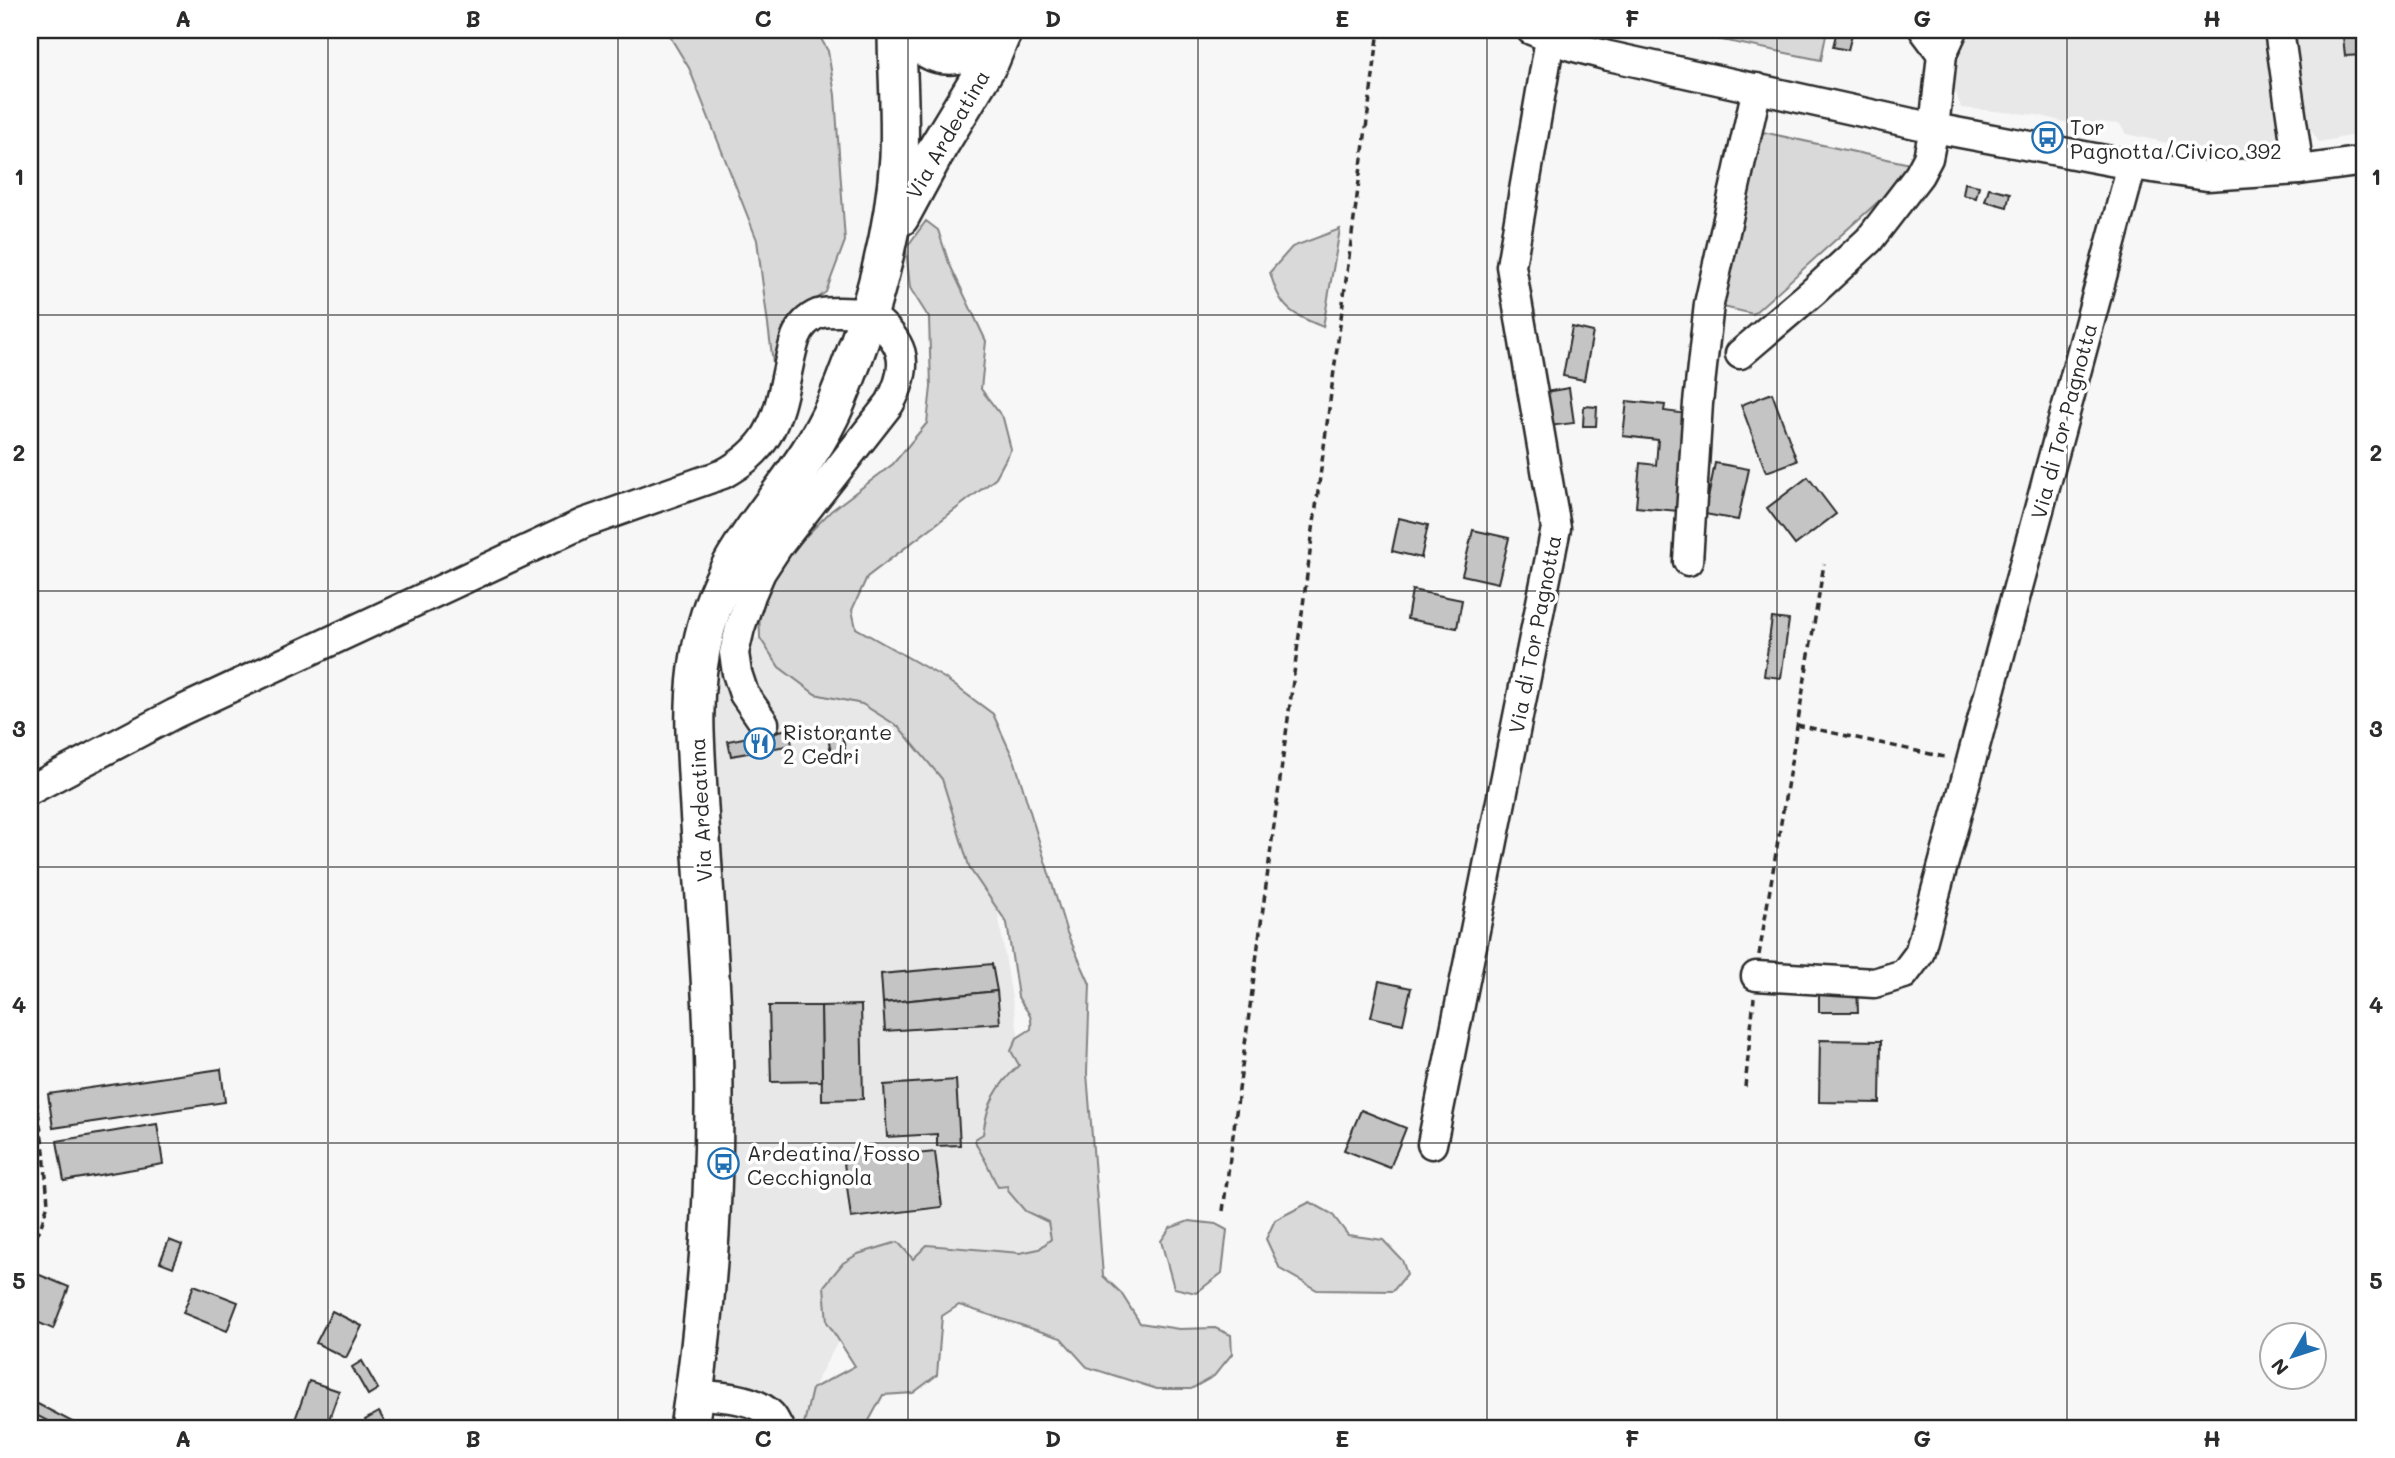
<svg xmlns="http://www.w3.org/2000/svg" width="2395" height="1458" viewBox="0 0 2395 1458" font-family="Mali,sans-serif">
	<rect width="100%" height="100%" fill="#f7f7f7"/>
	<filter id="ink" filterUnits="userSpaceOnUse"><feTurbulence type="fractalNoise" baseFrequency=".0143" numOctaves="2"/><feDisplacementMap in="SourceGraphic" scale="14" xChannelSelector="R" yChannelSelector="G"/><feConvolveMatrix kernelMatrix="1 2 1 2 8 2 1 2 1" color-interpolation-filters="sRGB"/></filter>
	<g filter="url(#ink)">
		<!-- built -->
		<g fill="#e8e8e8">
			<polygon points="1936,30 2365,30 2365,133 2319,142 2304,120 2282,122 2273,148 2215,153 2126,134 2120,124 2099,122 2087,128 2037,115 1961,108"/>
			<polygon points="760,638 779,667 815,694 862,704 899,727 942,779 979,797 1056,1266 873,1278 812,1389 803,1427 706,1384 710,698 716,640"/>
		</g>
		<!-- green -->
		<g fill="#d9d9d9" stroke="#828282" stroke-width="2">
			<polygon points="666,30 816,30 828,51 835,95 845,241 826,292 798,313 774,371 757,240 689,68"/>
			<polygon points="1719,30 1827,30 1821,60 1717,39"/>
			<polygon points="1758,131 1910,164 1900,182 1753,314 1719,306"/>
			<path d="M926 221 938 230 949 263 986 341 981 389 1003 418 1011 449 995 479 867 577 852 610 856 628 946 679 993 714 1015 762 1067 933 1090 984 1087 1073 1103 1276 1121 1293 1140 1323 1179 1329 1215 1328 1231 1335 1232 1354 1214 1376 1191 1389H1157L1087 1367 1061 1338 959 1305 942 1316 937 1375 913 1393 883 1395 865 1428H803L812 1389 855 1366 827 1322 824 1286 843 1263 858 1254 898 1242 913 1259 927 1245 1020 1253 1039 1249 1051 1239 1048 1222 1025 1211 1008 1191V1186L998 1187C992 1176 988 1164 982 1155 979 1148 976 1148 975 1139L983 1134C987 1103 997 1086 1019 1065L1011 1051 1017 1038 1031 1029C1033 1012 1025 1011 1018 997L1007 923 970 869 942 779 899 727 862 704 815 694 779 667 760 638 759 607 776 566 831 511 893 464 927 423 931 387 929 318 910 288 906 248Z"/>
			<path d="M1340 229 1323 327C1290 313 1280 309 1270 272L1292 247Z"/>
			<polygon points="1310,1202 1332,1214 1348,1235 1383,1240 1402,1260 1407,1274 1393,1291 1317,1290 1280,1269 1266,1239 1275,1220"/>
			<polygon points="1189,1221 1216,1224 1227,1230 1222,1273 1196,1293 1174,1288 1161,1241 1170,1228"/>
		</g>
		<!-- building -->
		<g fill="#c4c4c4" stroke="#2b2b2b" stroke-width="2">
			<polygon points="1837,30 1853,30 1848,50 1833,47"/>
			<polygon points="2362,35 2363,55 2345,56 2343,36"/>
			<polygon points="1965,183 1979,186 1976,198 1963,195"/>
			<polygon points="1989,188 2010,193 2007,207 1985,201"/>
			<polygon points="1572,327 1593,332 1584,380 1563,376"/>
			<polygon points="1569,388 1574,423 1549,426 1545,392"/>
			<polygon points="1772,393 1797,461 1766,472 1741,405"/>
			<polygon points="1627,401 1665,405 1664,411 1688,414 1678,511 1636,507 1640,463 1656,465 1658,440 1623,436"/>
			<polygon points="1584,406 1597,407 1596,426 1583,426"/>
			<polygon points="1715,463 1749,469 1738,520 1705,514"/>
			<polygon points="1808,477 1836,514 1795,545 1767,508"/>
			<polygon points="1399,518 1428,525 1421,558 1392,551"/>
			<polygon points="1473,530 1509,538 1498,583 1462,575"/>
			<polygon points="1412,590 1462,600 1457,628 1407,619"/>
			<polygon points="1772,618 1789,620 1781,678 1764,676"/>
			<polygon points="789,729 792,745 731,756 728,741"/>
			<polygon points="842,735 845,749 831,752 828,738"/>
			<polygon points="992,964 997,991 883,1003 881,974"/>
			<polygon points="1379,981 1411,988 1403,1024 1371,1017"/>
			<polygon points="1819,985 1857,985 1858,1012 1819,1012"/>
			<polygon points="997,991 1000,1023 885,1031 883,1003"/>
			<polygon points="861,1005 863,1099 822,1100 821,1006"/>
			<polygon points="769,1006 821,1006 822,1081 771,1082"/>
			<polygon points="1820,1040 1881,1041 1880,1103 1819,1102"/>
			<polygon points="221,1069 225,1102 53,1128 48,1094"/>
			<polygon points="956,1080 960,1145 937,1146 937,1134 887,1137 884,1085"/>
			<polygon points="1361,1110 1406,1128 1390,1168 1344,1150"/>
			<polygon points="157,1124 163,1164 64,1181 57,1141"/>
			<polygon points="30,1139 37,1140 33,1170 30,1170"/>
			<polygon points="886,1150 887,1157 935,1152 942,1207 851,1218 843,1155"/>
			<polygon points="30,1176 38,1177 33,1208 30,1208"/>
			<polygon points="169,1240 182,1245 173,1267 160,1262"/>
			<polygon points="30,1271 69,1287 53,1329 30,1319"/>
			<polygon points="194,1285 238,1302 227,1331 183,1313"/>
			<polygon points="332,1311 362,1326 346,1358 316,1343"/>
			<polygon points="362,1361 378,1389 368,1395 352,1367"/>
			<polygon points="309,1381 339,1391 326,1428 292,1428"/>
			<polygon points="30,1400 82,1427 82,1428 61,1428 30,1412"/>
			<polygon points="379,1412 388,1428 369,1428 365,1420"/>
		</g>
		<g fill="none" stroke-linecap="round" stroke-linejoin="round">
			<defs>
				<g id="minor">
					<polyline points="1531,30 1571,46 1609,56 1934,128 2132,165 2207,176 2299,170 2365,161"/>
					<polyline points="1924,30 1942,54"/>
					<polyline points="2279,30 2299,170"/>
					<polyline points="1740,354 1814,291 1869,240 1919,175 1928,158 1934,128 1942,54 1953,30"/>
					<polyline points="1688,561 1698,403 1709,304 1757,88"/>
					<path d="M30 790 174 714 584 523 723 474C741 464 756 453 767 435 785 405 785 369 796 337 800 327 808 318 818 314 833 310 852 313 867 313 904 340 912 362 890 403L778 546 761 572 751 595 740 628 734 653 737 673 744 694 764 723"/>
					<polyline points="1756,976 1874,983 1904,974 1919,954 2132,165"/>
					<polyline points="1432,1144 1556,528 1511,266 1550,39"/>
					<path d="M694 1394C717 1397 752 1396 770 1414 774 1417 776 1424 779 1428"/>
				</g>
				<g id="major">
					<path d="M908 30C935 68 969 58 1002 33"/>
					<polyline points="900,217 938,147 990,61 1003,30"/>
					<path d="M689 1428C709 1299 717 1165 713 1035 709 934 699 833 695 732 693 668 705 604 741 549 773 499 812 459 836 403 868 326 894 240 899 157 901 115 897 72 897 30"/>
				</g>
			</defs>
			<!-- minor casing -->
			<use href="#minor" stroke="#2b2b2b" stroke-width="33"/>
			<!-- major casing -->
			<use href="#major" stroke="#2b2b2b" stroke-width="42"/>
			<!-- path -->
			<g stroke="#2b2b2b" stroke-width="3.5" stroke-dasharray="7 5" stroke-linecap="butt">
				<polyline points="1797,725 1949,758"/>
				<polyline points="1759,955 1824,564"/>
				<polyline points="30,1016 34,1086 44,1151 48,1204 40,1229 30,1248"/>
				<polyline points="1745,1087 1754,998"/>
				<polyline points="1223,1211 1379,30"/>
			</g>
			<!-- minor -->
			<use href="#minor" stroke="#fff" stroke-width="28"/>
			<!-- major -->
			<use href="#major" stroke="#fff" stroke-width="37"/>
		</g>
	</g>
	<!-- grid -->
	<path fill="none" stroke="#2b2b2b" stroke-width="2" stroke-opacity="0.55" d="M328 30V1428M618 30V1428M908 30V1428M1198 30V1428M1487 30V1428M1777 30V1428M2067 30V1428M30 315H2365M30 591H2365M30 867H2365M30 1143H2365"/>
	<!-- icons -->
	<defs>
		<symbol id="bus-ring" viewBox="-11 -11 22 22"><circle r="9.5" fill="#fff" stroke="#1f6fb2" stroke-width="1.5"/><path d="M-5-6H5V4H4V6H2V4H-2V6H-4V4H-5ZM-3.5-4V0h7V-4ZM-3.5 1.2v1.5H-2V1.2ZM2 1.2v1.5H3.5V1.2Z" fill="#1f6fb2"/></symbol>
		<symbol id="restaurant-ring" viewBox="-11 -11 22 22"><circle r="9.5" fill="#fff" stroke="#1f6fb2" stroke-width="1.5"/><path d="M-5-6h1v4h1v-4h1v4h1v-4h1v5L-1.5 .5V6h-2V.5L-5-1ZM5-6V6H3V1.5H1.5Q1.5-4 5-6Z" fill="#1f6fb2"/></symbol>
	</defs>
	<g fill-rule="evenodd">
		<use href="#bus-ring" x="2030" y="120" width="35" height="35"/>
		<use href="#restaurant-ring" x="742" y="726" width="35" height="35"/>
		<use href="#bus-ring" x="706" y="1146" width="35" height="35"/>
	</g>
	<g text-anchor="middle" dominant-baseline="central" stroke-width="7" stroke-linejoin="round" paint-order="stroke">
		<!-- poi labels -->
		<g font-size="21" fill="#2b2b2b" stroke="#fff" text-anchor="start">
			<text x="2070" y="126">Tor<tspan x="2070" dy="24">Pagnotta/Civico 392</tspan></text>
			<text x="783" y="731">Ristorante<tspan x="783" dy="24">2 Cedri</tspan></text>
			<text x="747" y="1152">Ardeatina/Fosso<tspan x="747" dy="24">Cecchignola</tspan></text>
		</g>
		<!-- street labels -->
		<g font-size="21" fill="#2b2b2b" stroke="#fff">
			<text transform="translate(947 134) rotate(-60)">Via Ardeatina</text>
			<text transform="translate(2063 421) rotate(-75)">Via di Tor Pagnotta</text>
			<text transform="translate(1534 634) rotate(-79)">Via di Tor Pagnotta</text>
			<text transform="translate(700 810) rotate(-93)">Via Ardeatina</text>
		</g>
	</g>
	<!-- margin -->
	<rect width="2395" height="1458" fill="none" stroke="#fff" stroke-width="77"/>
	<!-- north arrow -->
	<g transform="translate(2293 1356) rotate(231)"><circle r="33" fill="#ffffff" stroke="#aaaaaa" stroke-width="2"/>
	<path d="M0-5L12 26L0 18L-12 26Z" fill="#1f6fb2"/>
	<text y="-10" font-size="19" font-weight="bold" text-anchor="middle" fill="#2b2b2b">N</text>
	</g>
	<rect x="38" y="38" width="2318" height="1382" fill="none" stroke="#2b2b2b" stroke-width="2.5"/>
	<g font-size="23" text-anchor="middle" font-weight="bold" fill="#2b2b2b">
		<text x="183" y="27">A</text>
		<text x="473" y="27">B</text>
		<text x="763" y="27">C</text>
		<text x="1053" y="27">D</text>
		<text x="1342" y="27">E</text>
		<text x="1632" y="27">F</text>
		<text x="1922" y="27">G</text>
		<text x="2212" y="27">H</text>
		<text x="19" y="185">1</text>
		<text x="2376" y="185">1</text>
		<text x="19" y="461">2</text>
		<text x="2376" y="461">2</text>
		<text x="19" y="737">3</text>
		<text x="2376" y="737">3</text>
		<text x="19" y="1013">4</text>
		<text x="2376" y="1013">4</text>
		<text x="19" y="1289">5</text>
		<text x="2376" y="1289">5</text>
		<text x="183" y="1447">A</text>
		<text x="473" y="1447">B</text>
		<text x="763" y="1447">C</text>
		<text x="1053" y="1447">D</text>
		<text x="1342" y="1447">E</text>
		<text x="1632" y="1447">F</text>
		<text x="1922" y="1447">G</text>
		<text x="2212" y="1447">H</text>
	</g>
</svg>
